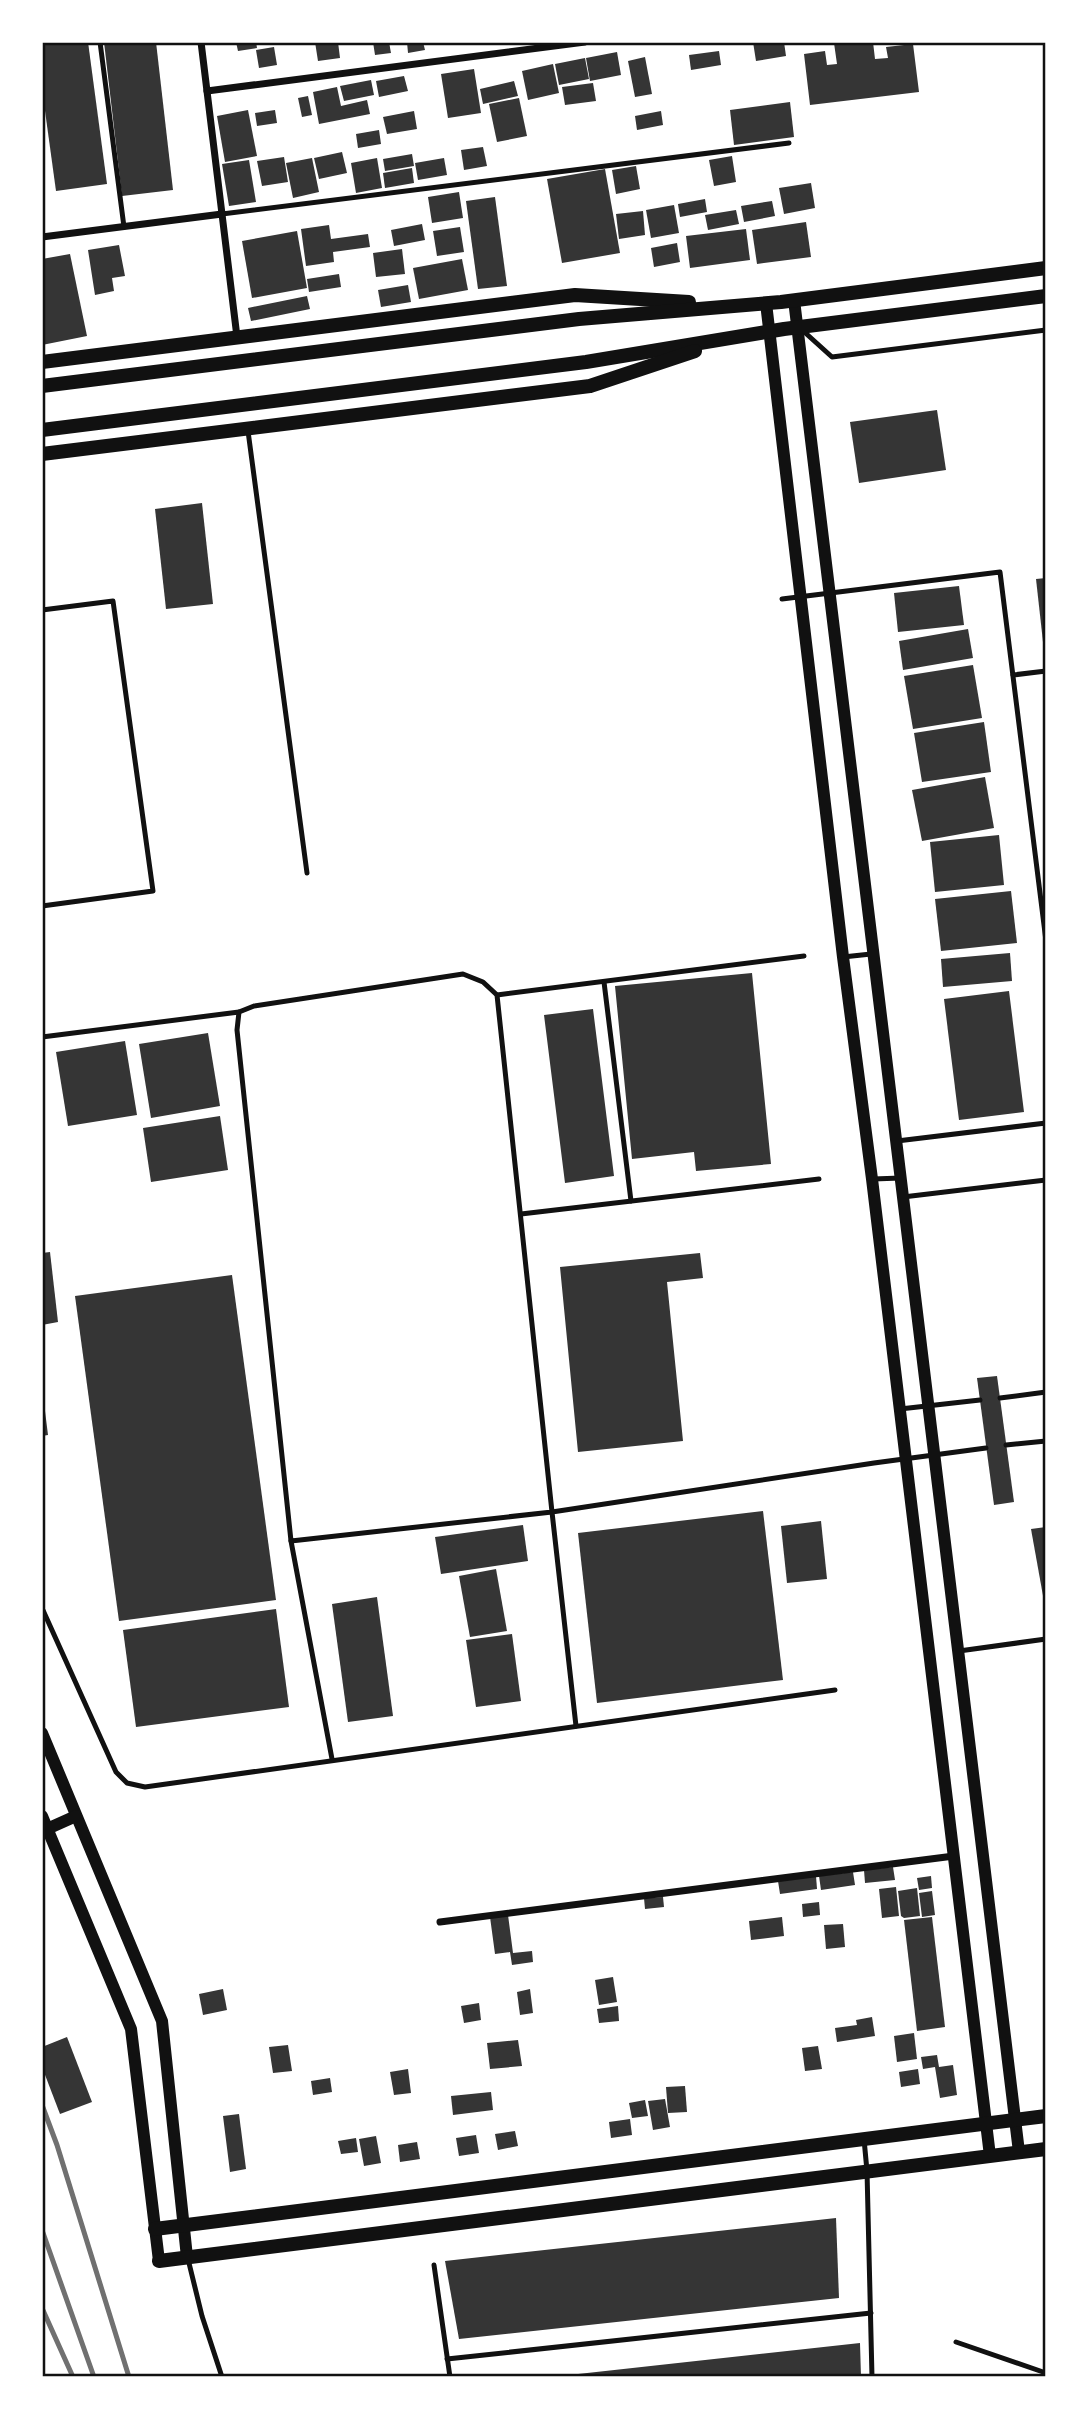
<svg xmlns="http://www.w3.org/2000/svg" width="1088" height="2419" viewBox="0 0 1088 2419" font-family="'Nunito Sans',sans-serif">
	<rect width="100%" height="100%" fill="#fff"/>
	<!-- building -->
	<g fill="#353535">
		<polygon points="65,42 88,42 107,184 56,191 42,89 42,45"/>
		<polygon points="104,42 156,42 173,190 122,196"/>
		<polygon points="236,42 256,42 257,48 238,51"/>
		<polygon points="315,42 338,42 340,58 318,61"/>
		<polygon points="373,42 389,42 391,53 375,55"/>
		<polygon points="407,42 423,42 425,50 408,53"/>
		<polygon points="753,42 784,42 786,56 756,61"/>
		<polygon points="873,42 875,59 888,58 886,47 913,44 919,92 810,105 804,54 825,51 827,65 837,64 834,43"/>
		<polygon points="274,47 277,65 259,68 256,50"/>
		<polygon points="719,51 721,65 691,70 689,55"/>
		<polygon points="617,52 621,75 590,81 586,58"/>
		<polygon points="645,57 652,94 635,97 628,61"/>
		<polygon points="585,58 589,79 559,85 555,64"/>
		<polygon points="553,64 559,93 528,100 522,71"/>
		<polygon points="474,69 481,113 448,118 441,74"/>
		<polygon points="404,76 408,91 379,97 376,81"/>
		<polygon points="371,80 374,95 344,101 340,86"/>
		<polygon points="514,81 518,96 483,104 480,89"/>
		<polygon points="593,83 596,101 565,105 562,87"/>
		<polygon points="337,87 341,106 367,100 370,114 319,124 313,92"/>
		<polygon points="308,96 312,115 302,117 298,98"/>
		<polygon points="519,98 527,136 497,142 489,104"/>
		<polygon points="790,102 794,137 734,145 730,110"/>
		<polygon points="248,110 257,156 225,162 217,116"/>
		<polygon points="275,110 277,123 257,126 255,113"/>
		<polygon points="414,111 417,129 387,134 383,117"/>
		<polygon points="661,111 663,125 637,130 635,116"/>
		<polygon points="379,130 381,144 358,148 356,134"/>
		<polygon points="483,147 487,166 464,170 461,150"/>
		<polygon points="342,152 347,173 319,179 314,158"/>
		<polygon points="412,154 414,166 385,171 383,159"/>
		<polygon points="732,156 736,182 714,186 709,160"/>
		<polygon points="284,157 288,182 262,186 257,161"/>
		<polygon points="312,158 319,192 293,198 286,163"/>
		<polygon points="377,158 382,188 356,193 351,163"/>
		<polygon points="444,158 447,175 418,180 415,163"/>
		<polygon points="249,160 256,202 229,206 222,164"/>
		<polygon points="636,166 640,189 616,194 612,170"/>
		<polygon points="412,168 414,183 385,188 383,173"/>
		<polygon points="605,169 620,253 562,263 547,179"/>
		<polygon points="811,183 815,208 784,214 779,188"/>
		<polygon points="459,192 463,218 432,223 428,197"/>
		<polygon points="495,197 507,286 478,289 466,201"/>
		<polygon points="705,199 707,212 680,217 678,204"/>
		<polygon points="772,201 775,216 744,222 741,206"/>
		<polygon points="674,205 679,233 651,238 646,210"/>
		<polygon points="736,210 739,224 708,230 705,215"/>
		<polygon points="643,211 645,235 619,239 616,214"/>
		<polygon points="806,222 811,257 757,264 752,230"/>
		<polygon points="422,224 425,240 394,246 391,230"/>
		<polygon points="329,225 331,239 368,234 370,247 333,252 334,262 306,266 301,229"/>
		<polygon points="460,227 464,252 437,256 433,231"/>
		<polygon points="746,229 750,260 690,268 686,236"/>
		<polygon points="297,231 307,288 252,298 242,241"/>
		<polygon points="677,243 680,262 654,267 651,248"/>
		<polygon points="119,245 125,276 112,278 114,291 95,295 88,250"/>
		<polygon points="402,249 405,274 376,277 373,253"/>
		<polygon points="70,254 87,336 42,345 42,259"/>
		<polygon points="462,259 468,290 419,299 413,268"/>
		<polygon points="339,274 341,287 309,292 307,279"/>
		<polygon points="408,285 411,302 381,307 378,290"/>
		<polygon points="307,296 310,309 251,321 248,308"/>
		<polygon points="937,410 946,470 859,483 850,422"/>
		<polygon points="202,503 213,604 166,609 155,509"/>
		<polygon points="1046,578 1046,642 1043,642 1036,579"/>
		<polygon points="959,586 964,625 898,632 894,593"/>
		<polygon points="968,629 973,658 903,670 899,641"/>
		<polygon points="973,665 982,718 913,729 904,676"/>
		<polygon points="984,722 991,772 922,782 914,733"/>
		<polygon points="985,777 994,828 922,841 912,790"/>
		<polygon points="999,835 1004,885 935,892 930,842"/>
		<polygon points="1011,891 1017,943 941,951 935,899"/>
		<polygon points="1010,953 1012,981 943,987 941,959"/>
		<polygon points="752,973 771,1164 696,1171 694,1152 632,1159 615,986"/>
		<polygon points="1009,991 1024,1112 959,1120 944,999"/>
		<polygon points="593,1009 614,1176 565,1183 544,1015"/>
		<polygon points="208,1033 220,1106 151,1118 139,1044"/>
		<polygon points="125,1041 137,1115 68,1126 56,1052"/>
		<polygon points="220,1116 228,1170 151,1182 143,1128"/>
		<polygon points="50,1252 58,1322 42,1325 42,1253"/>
		<polygon points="700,1253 703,1278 667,1282 683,1441 578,1452 560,1267"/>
		<polygon points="232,1275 276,1600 119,1621 75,1296"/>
		<polygon points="997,1376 1014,1502 994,1505 977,1378"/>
		<polygon points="44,1403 48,1435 42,1436 42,1404"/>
		<polygon points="763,1511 783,1680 597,1703 578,1533"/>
		<polygon points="821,1521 827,1579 787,1583 781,1526"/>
		<polygon points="523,1525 528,1561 441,1574 435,1537"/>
		<polygon points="1046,1527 1046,1607 1045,1607 1031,1529"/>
		<polygon points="496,1569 507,1631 470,1637 459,1576"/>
		<polygon points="377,1597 393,1716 348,1722 332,1604"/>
		<polygon points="276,1609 289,1707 136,1727 123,1630"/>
		<polygon points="512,1634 521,1701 476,1707 466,1640"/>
		<polygon points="893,1867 895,1880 865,1883 864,1870"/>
		<polygon points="853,1872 855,1885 821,1890 819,1876"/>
		<polygon points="816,1876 817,1889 780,1894 778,1881"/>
		<polygon points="931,1876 932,1888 919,1890 917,1878"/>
		<polygon points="896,1887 899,1916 882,1918 879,1889"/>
		<polygon points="917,1888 920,1916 904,1918 901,1916 898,1891"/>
		<polygon points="932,1891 935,1915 922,1917 919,1893"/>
		<polygon points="663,1897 664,1907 645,1909 644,1898"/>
		<polygon points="819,1902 820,1915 803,1917 802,1904"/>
		<polygon points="508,1915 513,1953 532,1951 533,1962 512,1965 510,1952 495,1954 490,1917"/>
		<polygon points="782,1917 784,1936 751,1940 749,1921"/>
		<polygon points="932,1917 945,2027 917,2031 904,1920"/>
		<polygon points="843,1924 845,1947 826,1949 824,1925"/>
		<polygon points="613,1977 617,2002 599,2005 595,1980"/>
		<polygon points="223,1989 227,2010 203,2015 199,1994"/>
		<polygon points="530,1989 533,2013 520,2015 517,1992"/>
		<polygon points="479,2003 481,2020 464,2023 461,2006"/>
		<polygon points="618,2006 619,2021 599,2023 597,2009"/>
		<polygon points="872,2017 875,2036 837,2042 835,2028 857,2025 856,2020"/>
		<polygon points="914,2033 917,2059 897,2062 894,2036"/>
		<polygon points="67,2037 92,2102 60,2114 42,2067 42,2047"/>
		<polygon points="518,2040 522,2066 490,2069 487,2043"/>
		<polygon points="288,2045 292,2071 273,2073 269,2047"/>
		<polygon points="818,2046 822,2069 805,2071 802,2048"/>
		<polygon points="937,2055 939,2067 953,2065 957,2095 940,2098 935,2067 923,2069 921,2057"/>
		<polygon points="408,2069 411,2093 394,2095 390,2072"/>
		<polygon points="918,2069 920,2084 901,2087 899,2072"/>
		<polygon points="330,2078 332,2092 313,2095 311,2081"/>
		<polygon points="685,2086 687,2112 668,2113 666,2087"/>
		<polygon points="491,2092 493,2110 453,2115 451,2096"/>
		<polygon points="665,2099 670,2127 653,2130 648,2101"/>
		<polygon points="645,2100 648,2116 632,2118 629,2103"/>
		<polygon points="239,2114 246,2169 230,2172 223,2116"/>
		<polygon points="630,2119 632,2135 611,2138 609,2122"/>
		<polygon points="515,2131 518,2146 498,2150 495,2134"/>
		<polygon points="476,2135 479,2153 459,2156 456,2138"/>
		<polygon points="376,2136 381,2163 364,2166 359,2139"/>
		<polygon points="356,2138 358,2152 341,2154 338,2141"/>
		<polygon points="417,2142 420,2159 400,2162 398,2145"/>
		<polygon points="836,2218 839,2298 459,2339 445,2261"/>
		<polygon points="860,2343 861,2377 569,2377 569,2375"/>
	</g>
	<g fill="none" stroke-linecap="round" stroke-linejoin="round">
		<!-- service -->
		<g stroke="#111" stroke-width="5">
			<polyline points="100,42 124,227"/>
			<polyline points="222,214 789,143"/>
			<polyline points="801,329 832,357 1046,330"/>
			<polyline points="248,431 307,873"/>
			<polyline points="782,599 1000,572 1046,941"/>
			<polyline points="42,610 113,601 153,891 42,906"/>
			<polyline points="1013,675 1046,671"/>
			<polyline points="843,957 871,954"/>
			<polygon points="463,974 483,982 497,995 552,1512 291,1541 237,1030 239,1012 254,1006"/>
			<polyline points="604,982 631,1201"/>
			<polyline points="497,995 804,956"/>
			<polyline points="42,1037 239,1012"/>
			<polyline points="897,1141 1046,1123"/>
			<polyline points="873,1179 901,1178"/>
			<polyline points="903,1197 1046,1180"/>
			<polyline points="521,1214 819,1179"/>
			<polyline points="1000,1398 1046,1392"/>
			<polyline points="900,1409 980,1400"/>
			<polyline points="1006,1445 1046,1441"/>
			<polyline points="291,1541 332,1759"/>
			<polyline points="42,1608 116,1772 127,1783 145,1787 835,1690"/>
			<polyline points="959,1651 1046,1639"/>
			<polyline points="576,1726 552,1512 874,1463 986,1448"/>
			<polyline points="864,2139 867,2171 872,2377"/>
			<polyline points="188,2259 202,2316 222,2377"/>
			<polyline points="434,2265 450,2377"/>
			<polyline points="956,2342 1046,2373"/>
			<polyline points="447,2359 871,2313"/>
		</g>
		<!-- minor -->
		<g stroke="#111" stroke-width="7">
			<polyline points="201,42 237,337"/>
			<polyline points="207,91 585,42"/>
			<polyline points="42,237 222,214"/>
			<polyline points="440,1922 954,1856"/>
		</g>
		<!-- tertiary -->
		<g stroke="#111" stroke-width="12">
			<polyline points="794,300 1019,2152"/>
			<polyline points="766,303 843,957 872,1179 990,2156"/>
			<polyline points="42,1733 162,2021 187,2257"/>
			<polyline points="42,1816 131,2029 159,2261"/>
			<polyline points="47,1829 76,1816"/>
		</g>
		<!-- secondary -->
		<g stroke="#111" stroke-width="14">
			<polyline points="42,362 575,295 689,302"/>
			<polyline points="42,386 579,319 781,302 1046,268"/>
			<polyline points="42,430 586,362 784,329 1046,296"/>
			<polyline points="42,454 590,386 695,351"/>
			<polyline points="155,2229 1046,2116"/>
			<polyline points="159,2261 1046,2149"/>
		</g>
		<!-- rail -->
		<g stroke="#707070" stroke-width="5">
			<polyline points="42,2105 57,2145 129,2377"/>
			<polyline points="42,2230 94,2377"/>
			<polyline points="42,2308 73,2377"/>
		</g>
	</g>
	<!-- border -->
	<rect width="1088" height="2419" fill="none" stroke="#ffffff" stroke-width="88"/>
	<rect x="44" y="44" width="1000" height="2331" fill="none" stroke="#111" stroke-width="2.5"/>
</svg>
